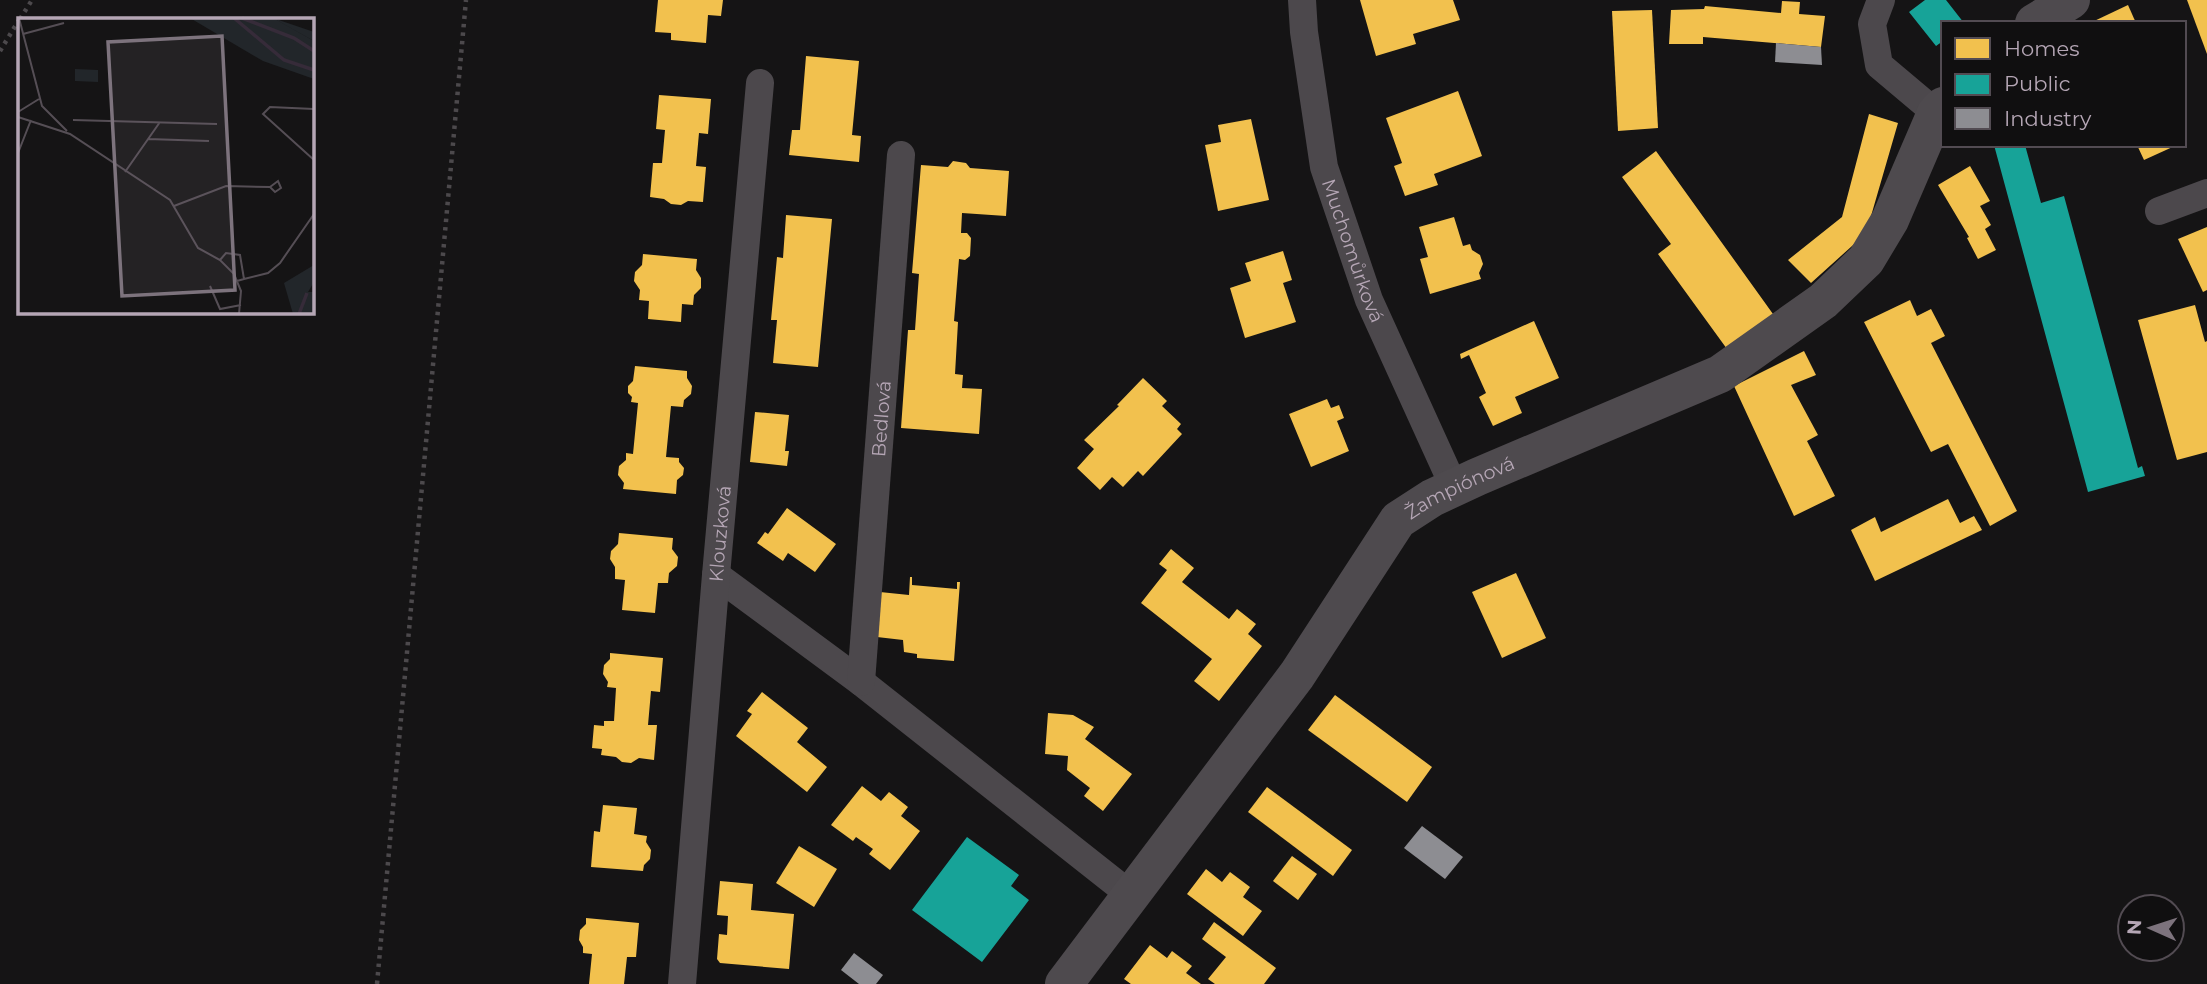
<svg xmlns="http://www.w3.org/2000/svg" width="2207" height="984" viewBox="0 0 2207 984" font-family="Montserrat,sans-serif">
	<rect width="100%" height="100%" fill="#151415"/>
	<!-- homes -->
	<g fill="#f2c14e">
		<polygon points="658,0 723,0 721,16 708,15 706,43 671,40 671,33 655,32"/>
		<polygon points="1360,0 1453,0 1460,20 1413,34 1416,44 1376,56"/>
		<polygon points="2187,0 2207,0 2207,54"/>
		<polygon points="1782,1 1800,2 1799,14 1825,16 1821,47 1703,37 1703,44 1669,44 1671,10 1704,9 1705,6 1781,13"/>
		<polygon points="2128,5 2136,23 2090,23"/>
		<polygon points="1652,10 1658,128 1618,131 1612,11"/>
		<polygon points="806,56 859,61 852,135 861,136 859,162 789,155 792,130 800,130"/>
		<polygon points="1458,91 1482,156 1434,174 1438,185 1405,196 1394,166 1402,163 1386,118"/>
		<polygon points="659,95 711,99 708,134 699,133 696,166 706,167 703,202 688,201 681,205 671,204 664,199 650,197 653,163 662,163 665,130 656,129"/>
		<polygon points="1869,114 1898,123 1869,223 1862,237 1811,283 1788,260 1842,217"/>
		<polygon points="1251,119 1269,200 1218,211 1205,145 1221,142 1218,125"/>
		<polygon points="2137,145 2177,145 2144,160"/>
		<polygon points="1656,151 1773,314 1727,349 1658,254 1671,244 1622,177"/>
		<polygon points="953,161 966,163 970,168 1009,171 1006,216 962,213 961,233 967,233 971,238 970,256 965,260 959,259 954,321 958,322 955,374 963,375 962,388 982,389 979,434 901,428 908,330 915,330 919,274 912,273 921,165 948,167"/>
		<polygon points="1970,166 1990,201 1980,206 1991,225 1985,229 1996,250 1978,259 1967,238 1969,237 1938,185"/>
		<polygon points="786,215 832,219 818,367 773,363 777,320 771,320 777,257 783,258"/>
		<polygon points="1454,217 1463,246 1470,244 1472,250 1480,255 1483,264 1479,273 1481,279 1430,294 1420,259 1428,257 1419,227"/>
		<polygon points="2207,227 2207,290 2203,292 2178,239"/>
		<polygon points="1283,251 1292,280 1283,283 1296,322 1245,338 1230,288 1251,281 1245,263"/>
		<polygon points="643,254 697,259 696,270 701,278 701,288 694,295 693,305 682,304 681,322 648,319 649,301 639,300 640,290 634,281 635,272 642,265"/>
		<polygon points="1910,300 1917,316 1931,309 1945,336 1931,343 2017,511 1990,526 1948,444 1931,452 1864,322"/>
		<polygon points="2195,305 2205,342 2207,341 2207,452 2177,460 2138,320"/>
		<polygon points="1534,321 1559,378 1515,397 1522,413 1493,426 1479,397 1486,393 1469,355 1461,359 1460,354"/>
		<polygon points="1804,351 1816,375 1791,385 1818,435 1807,441 1835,496 1794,516 1734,386"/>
		<polygon points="635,366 687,371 687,378 692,386 691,394 684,400 683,407 671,406 666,457 679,458 679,462 684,468 683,475 677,480 676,494 623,489 624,483 618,475 619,466 626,460 626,453 633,454 638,403 631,402 632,397 628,393 628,386 633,381"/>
		<polygon points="1143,378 1167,401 1162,406 1181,424 1177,429 1182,434 1143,476 1138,471 1123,487 1112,477 1100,490 1077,468 1094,449 1084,440 1119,406 1117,405"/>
		<polygon points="1327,399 1331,408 1339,405 1344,418 1337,421 1349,451 1311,467 1289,414"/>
		<polygon points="755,412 789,415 785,451 789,451 787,466 750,462"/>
		<polygon points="1948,499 1960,523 1974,516 1982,530 1875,581 1851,530 1875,517 1881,532"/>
		<polygon points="787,508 836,544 815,572 788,553 783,561 757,543 765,532 768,534"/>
		<polygon points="619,533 673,538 672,549 678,557 677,566 669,573 668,583 658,583 655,613 622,610 625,580 615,579 615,567 610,559 611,551 618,544"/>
		<polygon points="1171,549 1194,568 1182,582 1229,619 1237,609 1256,624 1248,634 1262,646 1219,701 1194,681 1212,659 1141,603 1167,570 1159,564"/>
		<polygon points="1516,573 1546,638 1502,658 1472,592"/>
		<polygon points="910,577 912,577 912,585 957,589 957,582 960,582 954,661 917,658 917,654 904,652 903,640 877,637 880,592 909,595"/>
		<polygon points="610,653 663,658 660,692 651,691 648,725 657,725 654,760 639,758 631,763 622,762 616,757 601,755 602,749 592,748 594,725 604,726 604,721 614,721 616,688 607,687 608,682 603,674 604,665 610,659"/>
		<polygon points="762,692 808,728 797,742 827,767 807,792 736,736 752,714 747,711"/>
		<polygon points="1335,695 1432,767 1407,802 1308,730"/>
		<polygon points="1048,713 1073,715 1094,727 1085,739 1132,774 1103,811 1084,796 1090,788 1067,770 1068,756 1045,754"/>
		<polygon points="862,786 881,801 889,792 908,807 901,816 920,831 890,870 869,854 873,849 856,837 853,841 831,825"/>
		<polygon points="1267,787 1352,850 1333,876 1248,812"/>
		<polygon points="603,805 637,808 634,834 647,836 646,842 651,850 650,859 644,865 643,871 591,867 594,831 600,832"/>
		<polygon points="799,846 837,869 814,907 776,883"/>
		<polygon points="1292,856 1317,874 1298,900 1273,881"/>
		<polygon points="1206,869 1222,882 1230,872 1250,887 1243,897 1262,911 1243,936 1187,894"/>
		<polygon points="720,881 753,884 751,910 794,914 789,969 720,963 717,959 719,934 727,935 728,916 717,915"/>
		<polygon points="586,918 639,923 636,957 627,957 624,984 589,984 592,954 583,953 583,947 579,940 580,930 586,924"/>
		<polygon points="1214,922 1276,968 1264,984 1215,984 1208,979 1226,957 1202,939"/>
		<polygon points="1150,945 1167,958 1172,951 1192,966 1186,973 1201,984 1131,984 1124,979"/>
	</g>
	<!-- public -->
	<g fill="#17a398">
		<polygon points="1925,0 1946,0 1964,23 1943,23 1943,41 1936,46 1909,12"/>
		<polygon points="1994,145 2025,145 2041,203 2064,196 2138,468 2142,466 2145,476 2088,492"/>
		<polygon points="967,837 1019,875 1011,886 1029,900 982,962 912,910"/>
	</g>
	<!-- industry -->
	<g fill="#8d8d92">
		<polygon points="1776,43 1821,47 1822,65 1775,62"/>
		<polygon points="1422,826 1463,857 1445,879 1404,848"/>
		<polygon points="854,953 883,975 876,984 859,984 841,970"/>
	</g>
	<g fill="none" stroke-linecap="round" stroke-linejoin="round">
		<!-- path -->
		<g stroke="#4c494c" stroke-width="4.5" stroke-dasharray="3.5 5" stroke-linecap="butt">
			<polyline points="20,19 32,0"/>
			<polyline points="0,51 19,20"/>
			<polyline points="377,984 466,0"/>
		</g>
		<!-- street -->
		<g stroke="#4c484c" stroke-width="28">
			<path id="s1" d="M1302 0 1304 32 1324 167 1369 300 1454 487"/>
			<polyline points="1881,0 1872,24 1879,65 1936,113"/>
			<polyline points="2159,211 2207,193"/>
			<polyline points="716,575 861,682 1132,896"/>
			<path id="s2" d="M861 682 901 155"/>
			<path id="s3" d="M682 984 716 575 760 83"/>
		</g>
		<!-- secondary -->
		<g stroke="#4e4a4e" stroke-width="38">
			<polyline points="2034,23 2071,0"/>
			<path id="s4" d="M1064 984 1297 675 1398 520 1432 498 1477 477 1720 374 1823 301 1866 260 1890 220 1936 113 1943 106"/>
		</g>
	</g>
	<g text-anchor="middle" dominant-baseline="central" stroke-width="7" stroke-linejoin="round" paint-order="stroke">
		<!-- street labels -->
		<g font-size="19" fill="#b5a6b5" stroke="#100f10">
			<text stroke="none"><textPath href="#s1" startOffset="257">Muchomůrková</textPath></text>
			<text stroke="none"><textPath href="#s2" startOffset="264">Bedlová</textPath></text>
			<text stroke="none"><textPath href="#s4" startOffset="642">Žampiónová</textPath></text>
			<text stroke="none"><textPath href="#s3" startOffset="452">Klouzková</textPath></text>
		</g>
	</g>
	<!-- overview -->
	<g transform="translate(18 18)">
		<rect width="296" height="296" fill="#151415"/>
		<path d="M255 0 296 14V23L274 11ZM296 247V264L290 274H296V296H275L266 265Z" fill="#22262a"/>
		<path d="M172 0 257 1 296 23V61L245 43Z" fill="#22262a"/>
		<path d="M57 51 80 52V64L57 63Z" fill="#22262a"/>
		<path fill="none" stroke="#362b39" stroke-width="3.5" d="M216 0 266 42 296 52M224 0 276 20 296 33M281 296 289 275"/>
		<path fill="none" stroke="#554e55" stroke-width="2" d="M1 0 24 88 49 113M5 16 46 5M296 91 252 89 245 96 296 142M0 94 21 81M0 99 52 116 152 182 180 230 202 242 216 256 223 273 221 296M55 102 199 106M130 121 191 123M0 135 13 102M107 154 142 104M156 188 208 168 252 169 257 174 263 170 260 163 252 169M202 242 208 235 222 237 226 261 219 263M226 261 250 255 262 245 296 196M192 268 202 291 223 287"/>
		<path fill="#7d737d" fill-opacity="0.15" stroke="#7d737d" stroke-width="3.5" d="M204 18 217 272 104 278 90 24Z"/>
		<rect width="296" height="296" fill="none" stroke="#b5a6b5" stroke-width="3.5"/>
	</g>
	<!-- legend -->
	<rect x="1941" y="21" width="245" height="126" fill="#100f10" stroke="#524b52" stroke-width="2"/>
	<rect x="1955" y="38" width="35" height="21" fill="#f2c14e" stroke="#524b52" stroke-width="2"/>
	<text x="2004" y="56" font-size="21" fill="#b5a6b5">Homes</text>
	<rect x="1955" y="74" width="35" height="21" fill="#17a398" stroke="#524b52" stroke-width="2"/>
	<text x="2004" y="91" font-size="21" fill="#b5a6b5">Public</text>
	<rect x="1955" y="108" width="35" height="21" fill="#8d8d92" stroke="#524b52" stroke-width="2"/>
	<text x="2004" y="126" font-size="21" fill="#b5a6b5">Industry</text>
	<!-- north arrow -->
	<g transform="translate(2151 928) rotate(273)"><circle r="33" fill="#100f10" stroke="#524b52" stroke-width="2"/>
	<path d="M0-5L12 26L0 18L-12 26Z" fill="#7d737d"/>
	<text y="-10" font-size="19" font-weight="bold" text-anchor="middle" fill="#b5a6b5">N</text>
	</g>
</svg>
